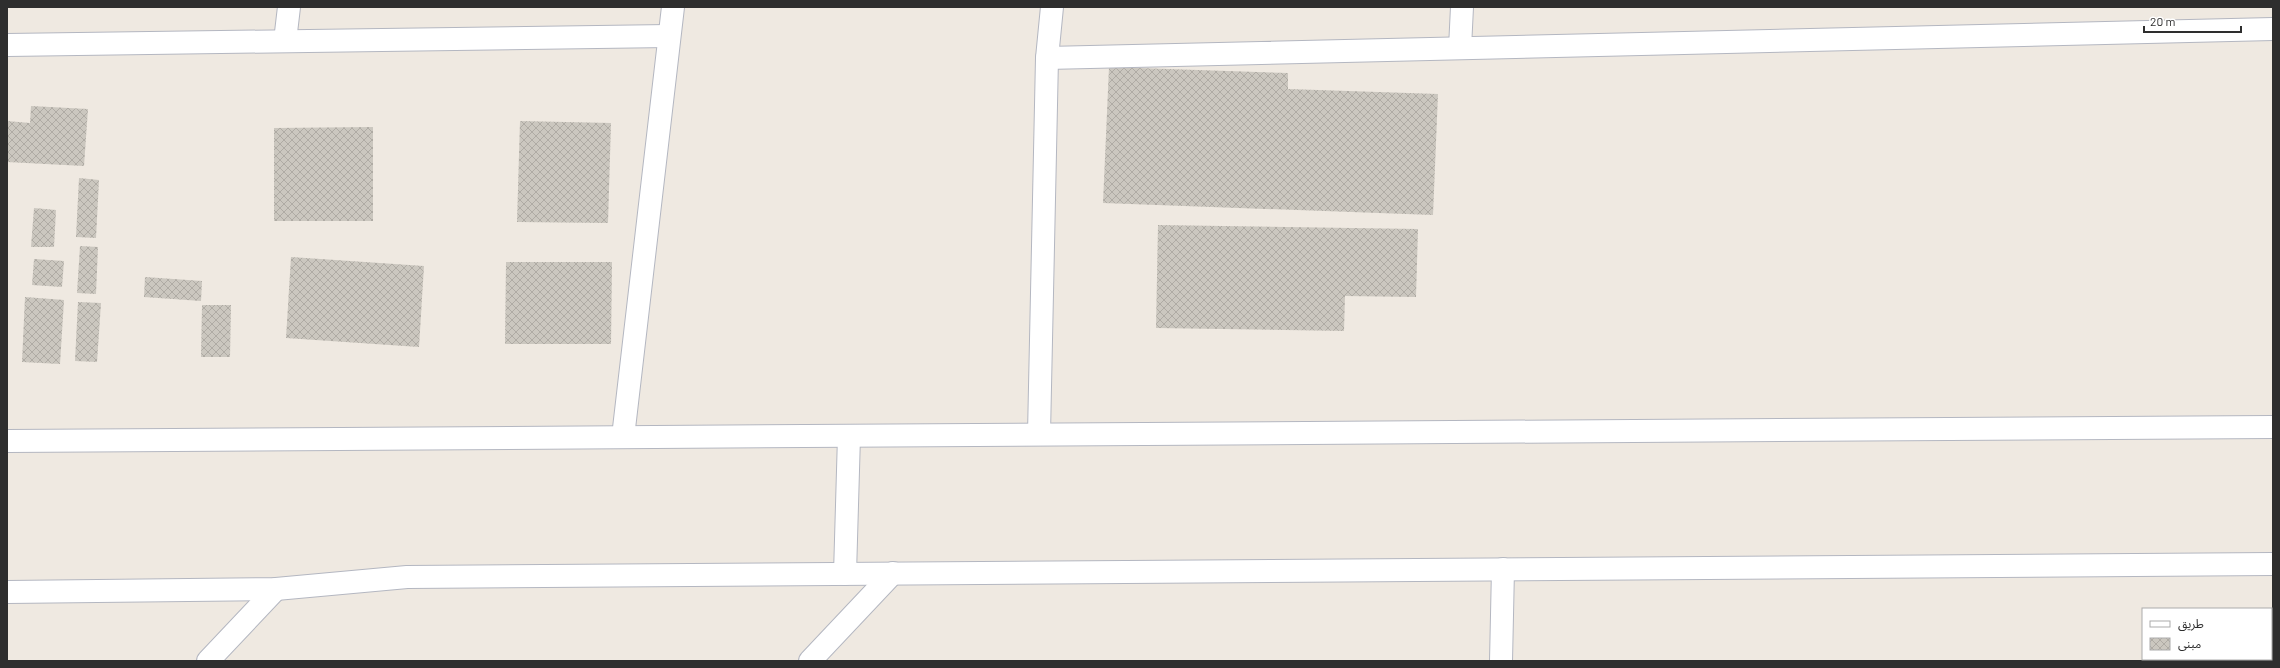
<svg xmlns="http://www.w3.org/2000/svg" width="2280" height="668" viewBox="0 0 2280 668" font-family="Barlow,'Noto Sans Arabic',sans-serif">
	<defs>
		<pattern id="building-cross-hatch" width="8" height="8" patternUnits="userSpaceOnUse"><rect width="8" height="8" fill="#cbc7bf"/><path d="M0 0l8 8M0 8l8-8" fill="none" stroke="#afaba4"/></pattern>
	</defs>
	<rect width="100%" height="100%" fill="#efe9e1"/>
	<!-- building -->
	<g fill="url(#building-cross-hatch)">
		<polygon points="1109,67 1288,73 1288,89 1438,94 1433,215 1103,203"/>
		<polygon points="31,106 88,109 84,166 7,162 7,121 30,123"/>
		<polygon points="520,121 611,123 608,223 517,222"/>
		<polygon points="373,127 373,221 274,221 274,128"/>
		<polygon points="79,178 99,180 96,238 76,237"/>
		<polygon points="34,208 56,210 54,247 31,247"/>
		<polygon points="1158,225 1418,229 1416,297 1345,296 1344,331 1156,328"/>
		<polygon points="80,246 98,247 96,294 77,293"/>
		<polygon points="291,257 424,266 419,347 286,338"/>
		<polygon points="34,259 64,261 62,287 32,285"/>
		<polygon points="506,262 612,262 611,344 505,344"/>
		<polygon points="145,277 202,281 201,301 144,297"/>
		<polygon points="25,297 64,300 60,364 22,362"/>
		<polygon points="78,302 101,303 97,362 75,361"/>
		<polygon points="202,305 231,305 230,357 201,357"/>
	</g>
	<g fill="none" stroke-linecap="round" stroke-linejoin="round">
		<defs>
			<g id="minor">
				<polyline points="285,41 289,7"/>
				<polyline points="7,45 669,36"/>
				<polyline points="1460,48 1462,7"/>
				<polyline points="1047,58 2273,29"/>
				<polyline points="1039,434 1047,58 1052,7"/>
				<polyline points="623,437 673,7"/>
				<polyline points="7,441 2273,427"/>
				<polyline points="845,574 849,436"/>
				<polyline points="7,592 276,589 407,577 2273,564"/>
				<polyline points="208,661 276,589"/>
				<polyline points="810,661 893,573"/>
				<polyline points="1501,661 1503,569"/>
			</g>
		</defs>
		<!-- minor casing -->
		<use href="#minor" stroke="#b4b7c1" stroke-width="24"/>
		<!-- minor -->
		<use href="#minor" stroke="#fff" stroke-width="22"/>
	</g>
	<!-- border -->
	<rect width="2280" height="668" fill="none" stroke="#2e2e2e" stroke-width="16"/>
	<!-- legend -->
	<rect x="2142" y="608" width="130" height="52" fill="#ffffff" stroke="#ababab"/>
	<rect x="2150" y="621" width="20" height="6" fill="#ffffff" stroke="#ababab"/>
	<text x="2178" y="628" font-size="12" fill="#2e2e2e">طريق</text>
	<rect x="2150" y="638" width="20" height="12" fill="url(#building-cross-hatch)" stroke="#ababab"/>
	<text x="2178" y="648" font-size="12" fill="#2e2e2e">مبنى</text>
	<!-- scale -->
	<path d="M2144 26v6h97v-6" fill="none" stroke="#2e2e2e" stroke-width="2"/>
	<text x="2150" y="26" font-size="12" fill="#2e2e2e" stroke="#ffffff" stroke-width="3" paint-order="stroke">20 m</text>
</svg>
